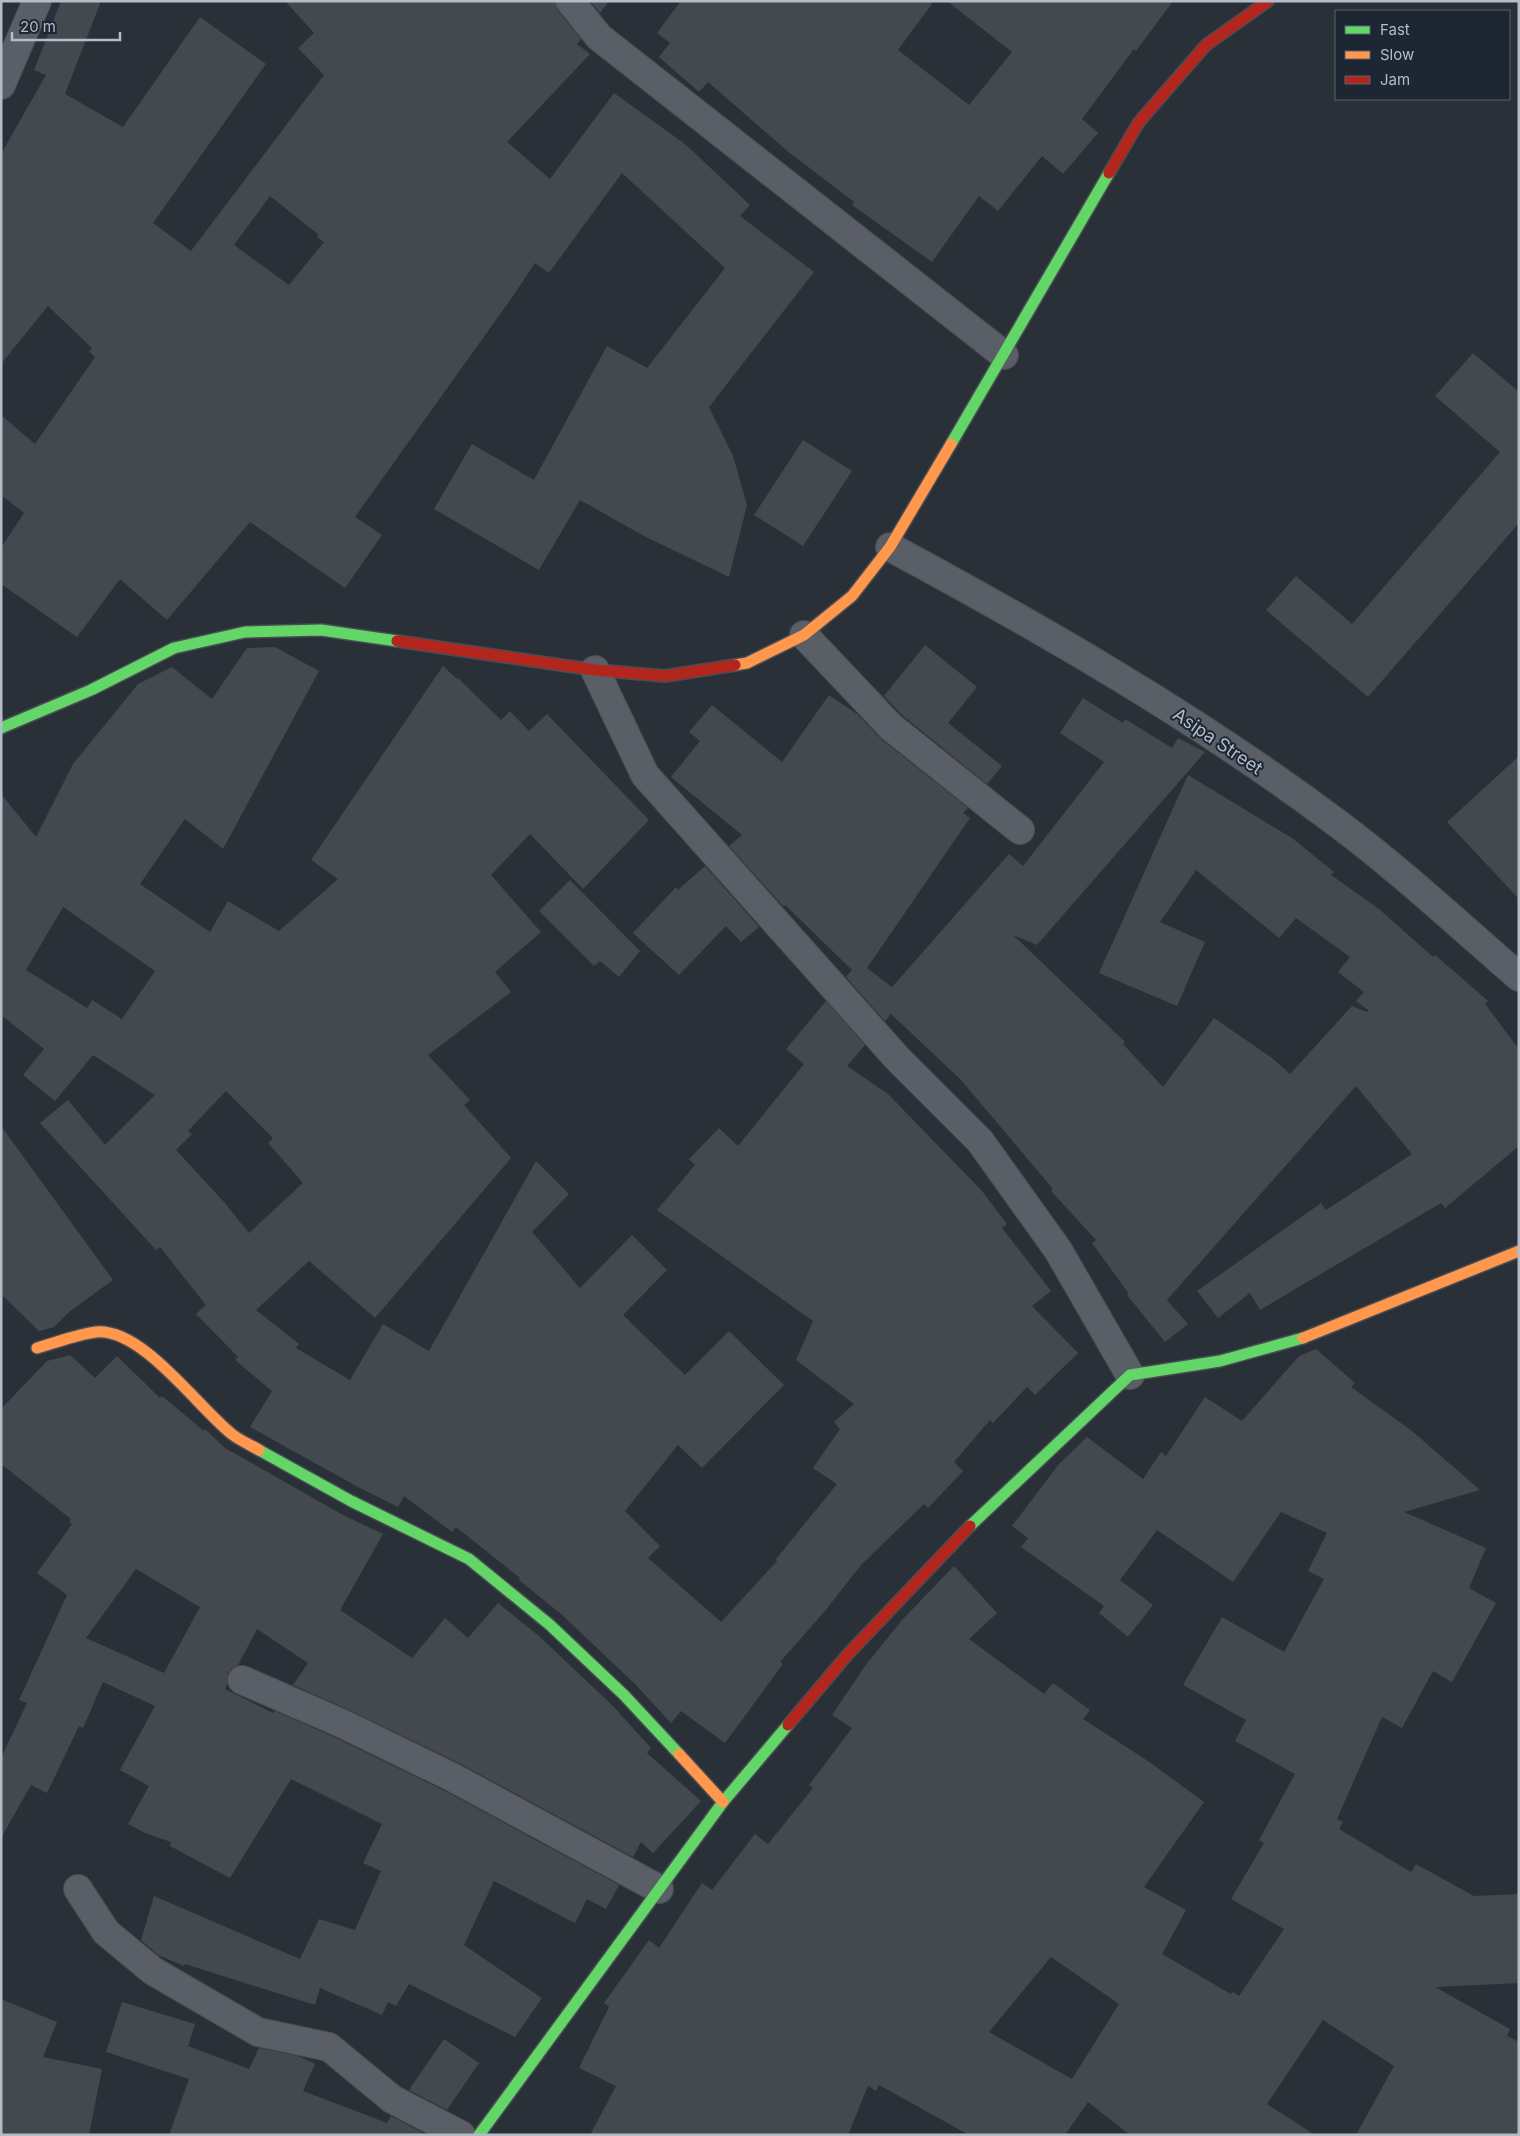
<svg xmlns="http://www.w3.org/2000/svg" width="1520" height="2136" viewBox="0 0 1520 2136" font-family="Inter,sans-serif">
	<rect width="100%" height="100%" fill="#2a3038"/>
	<!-- building -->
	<g fill="#444950" fill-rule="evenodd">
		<path d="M61 1H101L65 94 123 127 200 17 266 64 153 223 191 251 324 75 298 48 314 33 285 1H555L558 11 581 39 577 44 590 54 507 142 550 179 614 93 685 144 750 205 740 216 814 272 709 407 733 456 747 505 729 577 644 536 580 500 539 570 434 509 472 444 534 480 607 346 647 368 725 268 622 173 549 273 535 263 513 296 355 517 382 535 345 588 250 522 167 620 120 579 77 637 1 584V548L24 513 1 495V415L35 444 95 357 89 351 92 348 48 306 1 364V154L46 75 34 70ZM270 196 319 235 317 237 324 242 289 285 234 245Z"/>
		<polygon points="590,1 609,1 600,13"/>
		<polygon points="681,1 934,1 898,50 969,105 1012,52 947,1 1173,1 1136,51 1134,49 1082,119 1098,133 1063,174 1042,156 998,211 979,196 932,262 852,205 854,202 786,150 708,82 699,92 659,57 670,43 657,33"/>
		<polygon points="1473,353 1519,392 1519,523 1368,697 1266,610 1296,576 1352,624 1500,452 1435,396"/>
		<polygon points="803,440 852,471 803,546 754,515"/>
		<polygon points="925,645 977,687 948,723 1002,766 987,784 902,715 884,696"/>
		<path d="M275 647 319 671 223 849 185 819 140 884 210 932 228 901 279 931 338 879 311 860 443 666 457 679 458 678 501 720 510 711 529 731 547 714 649 820 583 889 530 834 491 875 541 932 495 972 511 992 428 1055 470 1100 464 1105 511 1158 375 1318 309 1261 256 1310 299 1344 296 1348 350 1380 383 1324 429 1351 536 1161 569 1194 532 1232 580 1288 632 1235 667 1270 623 1315 685 1375 729 1331 784 1385 702 1468 678 1445 625 1511 660 1546 648 1558 721 1622 777 1561 776 1559 837 1484 813 1468 840 1429 834 1422 854 1404 796 1360 813 1321 657 1210 695 1165 689 1159 719 1128 738 1146 804 1064 786 1049 826 1001 865 1045 847 1066 888 1094 982 1191 1007 1224 1002 1228 1051 1291 1032 1306 1078 1353 1035 1395 1027 1387 993 1423 990 1420 954 1462 963 1471 928 1508 924 1504 861 1565 825 1611 780 1662 783 1664 725 1743 681 1711 671 1723 635 1684 561 1614 519 1580 520 1578 456 1527 452 1532 404 1496 398 1507 358 1487 250 1427 272 1391 235 1360 238 1357 196 1314 206 1305 160 1247 156 1250 40 1123 68 1100 105 1145 155 1095 93 1055 55 1101 23 1075 44 1049 1 1015V794L36 837 73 764 138 684 172 667 212 699 247 648ZM63 907 155 971 122 1019 92 1000 87 1008 26 970ZM226 1091 273 1138 268 1143 303 1183 249 1233 224 1202 176 1150 192 1134 188 1131Z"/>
		<polygon points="829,695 857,714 881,739 968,808 963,813 970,818 867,968 892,987 1009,854 1023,866 1104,762 1060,733 1083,698 1123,723 1125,719 1172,748 1178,738 1205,752 1037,945 1013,935 1125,1042 1123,1044 1163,1087 1214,1018 1272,1058 1290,1074 1352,1006 1367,1012 1368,1010 1356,1001 1364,992 1338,972 1350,957 1296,918 1279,938 1196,870 1160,922 1205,942 1177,1006 1099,973 1188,775 1292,838 1334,872 1331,875 1379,909 1433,957 1435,955 1488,1001 1485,1004 1519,1049 1519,1146 1445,1208 1441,1203 1260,1310 1250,1293 1218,1318 1197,1291 1321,1203 1326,1210 1412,1154 1356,1086 1167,1300 1188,1324 1165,1342 1127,1295 1129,1294 1092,1243 1096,1240 1051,1191 1053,1189 961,1080 891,1014 885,1021 846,977 852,970 785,905 783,906 729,846 742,835 671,777 700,741 689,732 712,705 782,762"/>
		<polygon points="1519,756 1519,899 1447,822"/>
		<polygon points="705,866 759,927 741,942 726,926 679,975 633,933 676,887 678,890"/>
		<polygon points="570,880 640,951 619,977 600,961 594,966 539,911"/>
		<polygon points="1,1126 113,1280 69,1312 54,1327 39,1331 1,1294"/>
		<path d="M1316 1349 1355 1383 1351 1387 1412 1431 1480 1490 1404 1512 1486 1548 1469 1588 1496 1603 1452 1682 1433 1671 1402 1728 1382 1717 1337 1819 1343 1822 1339 1829 1411 1872 1416 1864 1474 1896 1519 1894V1983L1435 1987 1510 2029 1507 2036 1519 2042V2135H1356L1394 2066 1323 2020 1267 2104 1315 2135H1130L1088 2102 1065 2135H969L879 2085 876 2091 868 2086 848 2135H590L616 2086 579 2068 609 2007 604 2003 649 1940 659 1948 702 1883 712 1890 755 1834 768 1844 813 1788 809 1785 852 1728 832 1715 865 1666 902 1620 954 1566 997 1613 969 1639 1044 1694 1053 1683 1090 1710 1083 1719 1148 1761 1204 1802 1144 1887 1186 1910 1162 1954 1231 1994 1233 1992 1239 1996 1284 1929 1231 1899 1264 1843 1259 1840 1295 1774 1235 1741 1246 1720 1183 1685 1222 1617 1284 1652 1324 1579 1308 1571 1327 1533 1281 1512 1233 1582 1157 1530 1120 1580 1153 1605 1128 1637 1099 1613 1104 1606 1021 1547 1028 1538 1012 1526 1059 1464 1087 1437 1143 1479 1161 1452 1166 1456 1205 1397 1242 1421 1299 1356ZM1051 1957 1119 2004 1072 2079 989 2032Z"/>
		<path d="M70 1355 95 1378 117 1356 160 1398 162 1396 204 1431 205 1429 225 1448 343 1515 383 1534 340 1610 412 1658 445 1618 468 1638 498 1603 540 1637 613 1706 651 1748 647 1753 701 1801 653 1853 641 1842 633 1857 459 1763 347 1709 293 1685 308 1663 257 1629 238 1665 232 1668 228 1673 227 1684 225 1689 273 1713 275 1711 334 1737 445 1791 619 1885 606 1909 587 1899 575 1923 494 1881 464 1945 542 1998 515 2037 409 1984 396 2006 388 2002 382 2015 320 1988 315 2005 185 1964 184 1966 158 1955 141 1940 154 1896 300 1959 319 1919 355 1930 381 1871 363 1863 382 1824 291 1779 230 1878 170 1846 171 1842 145 1833 128 1824 149 1786 120 1770 155 1706 103 1682 83 1728 79 1726 47 1793 31 1785 1 1838V1758L27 1703 19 1700 67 1595 37 1573 72 1524 69 1522 71 1519 1 1464V1409L47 1361ZM136 1569 200 1607 164 1673 86 1638Z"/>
		<polygon points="1,1999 57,2022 43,2057 102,2069 89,2135 1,2135"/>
		<polygon points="122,2002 195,2024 188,2046 249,2069 259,2048 298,2056 315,2064 303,2091 387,2123 391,2116 427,2135 169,2135 189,2079 106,2052"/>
		<polygon points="444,2039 479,2063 447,2110 409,2090"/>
	</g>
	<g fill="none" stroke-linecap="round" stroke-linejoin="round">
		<defs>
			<g id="street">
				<polyline points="570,1 599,37 1004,355"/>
				<polyline points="1,85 37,1"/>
				<path d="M890 547C1044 630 1197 718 1337 823 1400 870 1459 925 1519 977"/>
				<polyline points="804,635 891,727 1020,830"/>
				<polyline points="595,670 645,775 897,1058 980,1141 1058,1250 1130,1375"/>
				<polyline points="242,1680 341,1723 452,1777 659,1889"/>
				<polyline points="78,1889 106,1932 153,1971 258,2032 329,2047 392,2099 461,2135"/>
			</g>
			<g id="fast">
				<polyline points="951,444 1109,173"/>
				<polyline points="1,728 91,690 174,648 245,632 321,630 397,641"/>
				<polyline points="259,1450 351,1501 469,1559 550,1625 624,1695 679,1754"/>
				<polyline points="970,1526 1130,1375 1220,1361 1303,1338"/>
				<polyline points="479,2135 723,1802 788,1725"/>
			</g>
			<g id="slow">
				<polyline points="735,665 747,663 804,635 852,596 890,547 951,444"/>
				<polyline points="1303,1338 1519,1251"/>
				<path d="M37 1348C55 1343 78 1334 96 1332 143 1328 198 1408 233 1435 241 1441 251 1445 259 1450"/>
				<polyline points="679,1754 723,1802"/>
			</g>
			<g id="jam">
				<polyline points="1109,173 1139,122 1206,45 1268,1"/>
				<polyline points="397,641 595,670 665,676 735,665"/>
				<polyline points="788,1725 848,1654 970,1526"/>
			</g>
		</defs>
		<!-- street casing -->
		<use href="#street" stroke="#484c53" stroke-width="30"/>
		<!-- fast casing -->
		<use href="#fast" stroke="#484c53" stroke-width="14"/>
		<!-- slow casing -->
		<use href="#slow" stroke="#484c53" stroke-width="14"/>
		<!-- jam casing -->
		<use href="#jam" stroke="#484c53" stroke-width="14"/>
		<!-- street -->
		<use href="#street" stroke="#5a5e66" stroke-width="28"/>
		<!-- fast -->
		<use href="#fast" stroke="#63d668" stroke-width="11"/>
		<!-- slow -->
		<use href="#slow" stroke="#ff974d" stroke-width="11"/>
		<!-- jam -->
		<use href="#jam" stroke="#b3261e" stroke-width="11"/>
	</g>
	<g text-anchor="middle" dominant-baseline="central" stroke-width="4" stroke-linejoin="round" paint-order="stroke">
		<!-- street labels -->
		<g font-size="18" fill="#b4bcc9" stroke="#1d2633">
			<text transform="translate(1218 741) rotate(34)">Asipa Street</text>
		</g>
	</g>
	<!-- border -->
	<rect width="1520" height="2136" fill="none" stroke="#b4bcc9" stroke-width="5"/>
	<!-- legend -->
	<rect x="1335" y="10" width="175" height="90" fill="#1d2633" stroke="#59626f"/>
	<rect x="1345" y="26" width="25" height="8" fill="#63d668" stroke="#59626f"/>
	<text x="1380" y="35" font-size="15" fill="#b4bcc9">Fast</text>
	<rect x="1345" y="51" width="25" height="8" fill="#ff974d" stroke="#59626f"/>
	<text x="1380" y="60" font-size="15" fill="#b4bcc9">Slow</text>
	<rect x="1345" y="76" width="25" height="8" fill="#b3261e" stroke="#59626f"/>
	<text x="1380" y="85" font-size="15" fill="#b4bcc9">Jam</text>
	<!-- scale -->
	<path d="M12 32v8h108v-8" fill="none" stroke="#b4bcc9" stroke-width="2.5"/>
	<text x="20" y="32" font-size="15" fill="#b4bcc9" stroke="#1d2633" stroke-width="4" paint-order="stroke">20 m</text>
</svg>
